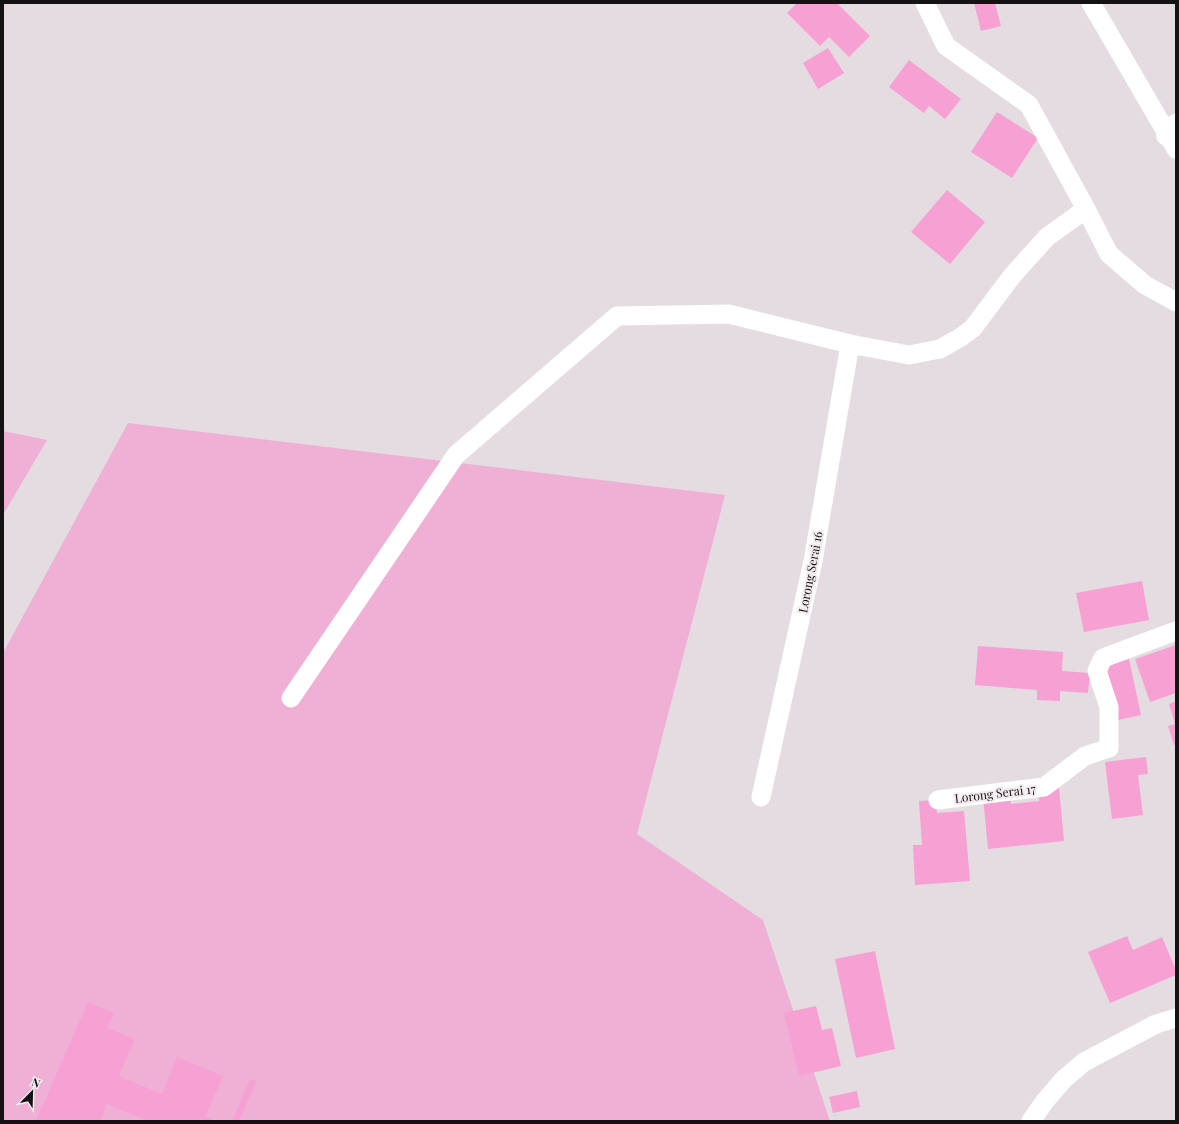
<svg xmlns="http://www.w3.org/2000/svg" width="1179" height="1124" viewBox="0 0 1179 1124" font-family="'Playfair Display',serif">
	<rect width="100%" height="100%" fill="#e4dce1"/>
	<!-- green -->
	<g fill="#f0b0d5">
		<polygon points="128,423 725,495 637,834 763,920 830,1121 3,1121 3,653"/>
		<polygon points="3,431 47,440 3,515"/>
	</g>
	<!-- building -->
	<g fill="#f7a0d4">
		<polygon points="797,3 837,3 870,36 849,57 829,37 820,46 787,13"/>
		<polygon points="974,3 995,3 1001,26 981,31"/>
		<polygon points="828,48 844,73 818,89 803,63"/>
		<polygon points="909,60 961,99 945,119 929,106 924,113 889,87"/>
		<polygon points="997,112 1038,138 1012,178 971,152"/>
		<polygon points="947,190 985,222 950,264 911,232"/>
		<polygon points="1142,581 1149,620 1084,632 1076,593"/>
		<polygon points="1176,645 1176,693 1150,702 1135,659"/>
		<polygon points="978,646 1063,652 1062,671 1090,673 1088,693 1060,691 1060,701 1037,700 1037,690 975,685"/>
		<polygon points="1129,659 1141,715 1118,720 1106,664"/>
		<polygon points="1176,701 1176,745 1174,745 1168,726 1175,724 1169,704"/>
		<polygon points="1146,757 1148,774 1138,775 1143,815 1112,819 1105,762"/>
		<polygon points="1059,788 1064,841 988,849 983,797 1010,794 1011,804 1039,801 1038,791"/>
		<polygon points="936,800 937,813 964,811 970,881 915,885 913,845 922,845 919,801"/>
		<polygon points="1127,936 1133,950 1162,937 1176,970 1176,975 1110,1003 1088,952"/>
		<polygon points="875,951 895,1049 856,1058 835,959"/>
		<polygon points="88,1002 114,1013 107,1028 135,1039 119,1076 162,1094 177,1057 223,1076 205,1117 215,1121 148,1121 107,1104 100,1121 36,1121"/>
		<polygon points="816,1006 822,1030 832,1028 841,1066 799,1076 784,1013"/>
		<polygon points="250,1079 256,1082 239,1121 232,1121"/>
		<polygon points="857,1091 860,1107 833,1113 829,1097"/>
	</g>
	<g fill="none" stroke-linecap="round" stroke-linejoin="round">
		<!-- street -->
		<g stroke="#fff" stroke-width="19">
			<polyline points="925,3 946,46 1029,105 1086,209"/>
			<polyline points="1091,3 1176,149"/>
			<polyline points="291,698 456,455 617,316 729,314 850,344 909,355 940,349 961,337 973,328 1012,276 1047,237 1086,209 1109,254 1145,285 1176,302"/>
			<polyline points="761,797 813,561 850,344"/>
			<polyline points="938,800 1044,787 1085,756 1109,748 1109,707 1097,671 1103,658 1176,631"/>
			<polyline points="1031,1121 1045,1101 1064,1079 1084,1062 1156,1024 1176,1018"/>
		</g>
		<!-- secondary -->
		<polyline stroke="#fff" stroke-width="22" points="1167,135 1176,125"/>
	</g>
	<g text-anchor="middle" dominant-baseline="central" stroke-width="4" stroke-linejoin="round" paint-order="stroke">
		<!-- street labels -->
		<g font-size="12" fill="#141213" stroke="#f2eaee">
			<text transform="translate(810 572) rotate(-79)">Lorong Serai 16</text>
			<text transform="translate(995 793) rotate(-7)">Lorong Serai 17</text>
		</g>
	</g>
	<!-- border -->
	<rect width="1179" height="1124" fill="none" stroke="#141213" stroke-width="8"/>
	<!-- north arrow -->
	<g transform="translate(32 1092) rotate(23)" stroke="#f2eaee" stroke-width="3" paint-order="stroke">
	<path d="M0-3L7 15L0 10L-7 15Z" fill="#141213"/>
	<text y="-6" font-size="11" font-weight="bold" text-anchor="middle" fill="#141213">N</text>
	</g>
</svg>
